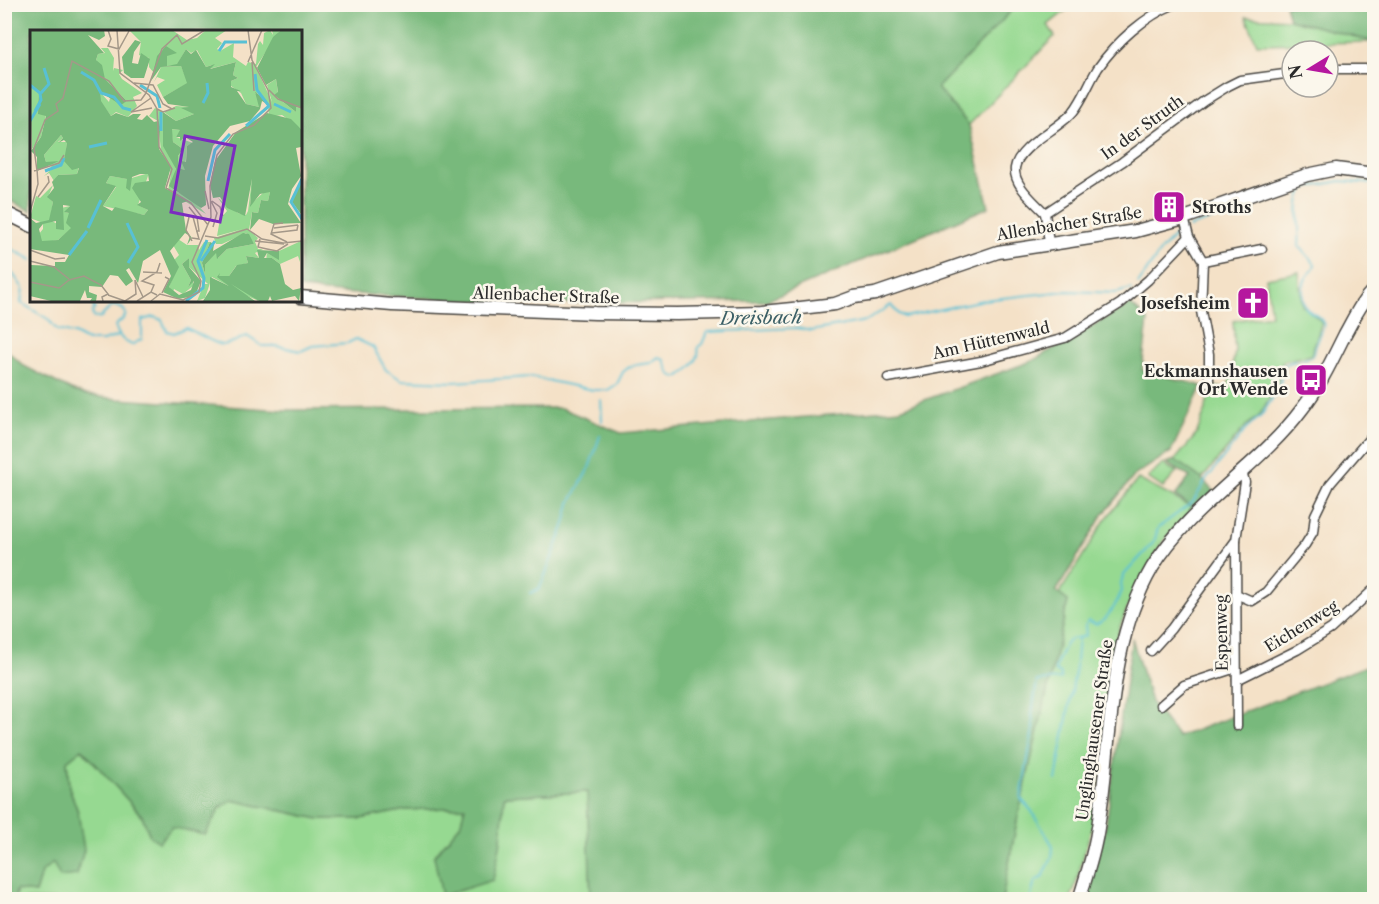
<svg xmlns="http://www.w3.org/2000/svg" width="1379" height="904" viewBox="0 0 1379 904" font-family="'Libre Caslon Text',serif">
	<rect width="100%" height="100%" fill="#fbf7ec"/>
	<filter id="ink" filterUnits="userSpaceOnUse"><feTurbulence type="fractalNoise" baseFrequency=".0167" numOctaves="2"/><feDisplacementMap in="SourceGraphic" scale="12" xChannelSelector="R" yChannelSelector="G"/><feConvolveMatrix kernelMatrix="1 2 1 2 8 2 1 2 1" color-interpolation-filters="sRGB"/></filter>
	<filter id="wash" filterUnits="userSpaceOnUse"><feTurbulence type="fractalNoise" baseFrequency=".008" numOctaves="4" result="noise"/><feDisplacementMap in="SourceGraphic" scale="24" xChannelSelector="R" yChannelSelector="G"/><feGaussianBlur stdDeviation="1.35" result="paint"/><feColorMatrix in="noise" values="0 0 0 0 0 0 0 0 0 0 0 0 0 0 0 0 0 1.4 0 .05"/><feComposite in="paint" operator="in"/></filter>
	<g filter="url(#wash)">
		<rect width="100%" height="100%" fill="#f4e1c7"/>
		<!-- green -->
		<g fill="#96d991" stroke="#60825e" stroke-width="1.5">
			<polygon points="1017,5 1073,5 1048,25 1055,36 969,125 937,88"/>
			<polygon points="1246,17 1289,19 1374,42 1257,44"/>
			<polygon points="1299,272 1302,305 1322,322 1311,355 1283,361 1276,387 1259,416 1246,426 1202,479 1175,460 1196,435 1204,414 1211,386 1228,389 1235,352 1233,321 1271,315 1266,278"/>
			<polygon points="1163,464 1177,472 1163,488 1148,478"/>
			<polygon points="1138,479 1195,509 1165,539 1135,589 1119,629 1094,819 1074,890 1070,899 1002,900 1018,816 1068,601 1059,594 1105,520"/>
			<polygon points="82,749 142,816 150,836 172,827 205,835 220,808 232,800 319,819 360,819 406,810 466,807 460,825 434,856 501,841 504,796 588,792 591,899 15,900 16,890 35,893 41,873 53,862 78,812 69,787 67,761"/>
		</g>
		<!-- forest -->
		<g fill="#78b97b" stroke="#527253" stroke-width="1.5">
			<polygon points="4,5 1017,5 937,88 969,125 989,207 766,301 521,304 324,292 300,288 300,32 32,32 31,211 4,198"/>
			<polygon points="1285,5 1327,5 1340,10 1345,5 1374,5 1374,42 1289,19"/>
			<polygon points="1130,304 1148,320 1142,370 1202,386 1171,452 1135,475 1102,516 1056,592 1068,601 1018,816 1002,899 591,899 587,792 504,796 501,841 493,880 442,896 434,856 460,825 465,807 406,810 360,819 319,819 232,800 220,808 205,835 172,827 159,842 150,836 142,816 82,749 67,761 69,787 78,812 84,850 77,875 60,877 53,863 41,873 35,893 16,890 15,899 5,900 4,348 24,366 71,390 86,395 118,399 284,410 561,408 621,433 900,409 1032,361"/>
			<polygon points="1175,460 1202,479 1214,492 1195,509 1175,496 1190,477 1166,463"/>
			<polygon points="1132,638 1151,702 1178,737 1374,663 1374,899 1086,900 1106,824"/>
		</g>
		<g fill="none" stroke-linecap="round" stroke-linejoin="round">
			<!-- stream -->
			<g stroke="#58c0d4" stroke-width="2">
				<polyline points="1189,227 1305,188 1341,181 1374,184"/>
				<polyline points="4,245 32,260"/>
				<polyline points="4,269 13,274 23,288 21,303 48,319 57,330 74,334 87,341 103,341 118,336"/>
				<polyline points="1138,284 1162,249 1183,228"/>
				<path d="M88 300 95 308 92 313 94 318 101 317 113 305 123 309 126 314 124 318 115 326C118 335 122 341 132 345L142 339V320L154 317 162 320 167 331 174 333 186 328C194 331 217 345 222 345 230 345 239 339 247 336L262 346H276L301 351 312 346 348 343 356 339 373 347 386 370 402 380 454 382 531 377 593 390H608L617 384 623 372 628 368 635 365 651 363 658 357 664 360 670 374 677 378C688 371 701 361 698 347L702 344 707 332 797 328 811 331 866 321 891 305 899 314 905 317 983 300 1067 291 1116 293 1131 289"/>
				<polyline points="601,400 602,421"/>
				<polyline points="530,593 539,589 546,573 565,524 570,503 589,468 600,436"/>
				<polyline points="1056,780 1075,673 1078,638"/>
				<path d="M1030 900 1035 881 1043 877 1052 857 1053 846 1031 810 1021 799 1033 729 1032 713 1037 681 1061 679V674L1055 671C1056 665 1065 641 1071 639 1076 637 1081 638 1086 636L1085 626 1088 621 1096 624 1105 619 1114 607 1122 591 1121 583 1123 576 1154 542 1158 528 1193 502 1206 480 1247 428 1261 416 1279 388 1284 365C1293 360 1303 362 1312 356L1324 325C1319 313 1315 317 1307 309 1301 303 1302 287 1305 280 1308 273 1314 271 1315 264L1299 246C1301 227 1294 205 1304 189"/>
			</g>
		</g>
	</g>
	<g filter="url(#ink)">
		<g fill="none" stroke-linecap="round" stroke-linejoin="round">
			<defs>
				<g id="minor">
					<polyline points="1328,69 1374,69"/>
					<path d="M1045 213C1035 202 1013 185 1015 168 1018 146 1059 129 1073 112 1084 98 1089 82 1098 68 1116 42 1145 16 1175 4"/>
					<polyline points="1184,218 1189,237 1203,261 1201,311 1209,354 1209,383"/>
					<polyline points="1049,243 1045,213 1122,162 1204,101 1228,86 1240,80 1292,73"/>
					<polyline points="1203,261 1262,249"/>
					<polyline points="888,378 981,361 1065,338 1120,304 1148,280 1189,237"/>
					<polyline points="1236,541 1237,726"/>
					<polyline points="1236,594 1252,601 1266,592 1305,545 1313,532 1315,515 1330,484 1374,433"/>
					<polyline points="1151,651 1171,629 1236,540 1245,482 1242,471"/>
					<polyline points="1237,680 1297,650 1331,629 1374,589"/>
					<polyline points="1161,705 1184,685 1236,668"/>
				</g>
				<g id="secondary">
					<polyline points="4,212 32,226"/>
					<polyline points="300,297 392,305 595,313 677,314 762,312 792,309 835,304 854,297 875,294 998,252 1136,231 1184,218 1307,175 1336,169 1374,174"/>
					<path d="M1079 900C1087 874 1096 847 1099 820 1112 736 1108 644 1152 568 1190 505 1259 467 1302 409 1319 388 1333 358 1345 334 1354 318 1361 302 1374 289"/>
				</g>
			</defs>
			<!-- minor casing -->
			<use href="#minor" stroke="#494642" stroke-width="11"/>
			<!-- secondary casing -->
			<use href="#secondary" stroke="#494642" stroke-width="15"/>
			<!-- minor -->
			<use href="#minor" stroke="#fff" stroke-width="8"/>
			<!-- secondary -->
			<use href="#secondary" stroke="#fff" stroke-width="12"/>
		</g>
	</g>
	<!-- icons -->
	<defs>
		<symbol id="building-square" viewBox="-11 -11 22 22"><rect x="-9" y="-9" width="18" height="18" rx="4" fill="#b5179e" stroke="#fbf7ec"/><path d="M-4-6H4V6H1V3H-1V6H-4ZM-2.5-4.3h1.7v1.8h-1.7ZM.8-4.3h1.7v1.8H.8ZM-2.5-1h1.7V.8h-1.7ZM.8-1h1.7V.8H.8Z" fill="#fff"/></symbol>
		<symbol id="church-square" viewBox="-11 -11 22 22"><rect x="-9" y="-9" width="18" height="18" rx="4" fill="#b5179e" stroke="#fbf7ec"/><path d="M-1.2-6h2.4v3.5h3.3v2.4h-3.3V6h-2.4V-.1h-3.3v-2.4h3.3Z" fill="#fff"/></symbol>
		<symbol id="bus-square" viewBox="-11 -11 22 22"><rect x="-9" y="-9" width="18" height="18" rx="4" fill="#b5179e" stroke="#fbf7ec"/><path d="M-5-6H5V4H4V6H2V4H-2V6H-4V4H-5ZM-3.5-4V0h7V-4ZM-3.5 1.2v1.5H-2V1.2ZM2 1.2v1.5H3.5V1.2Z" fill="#fff"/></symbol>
	</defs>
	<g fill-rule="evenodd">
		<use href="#building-square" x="1150" y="188" width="38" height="38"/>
		<use href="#church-square" x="1234" y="284" width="38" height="38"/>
		<use href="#bus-square" x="1292" y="361" width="38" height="38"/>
	</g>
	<g text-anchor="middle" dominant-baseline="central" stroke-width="5" stroke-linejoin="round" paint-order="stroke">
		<!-- street labels -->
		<g font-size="16" fill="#2b2b2b" stroke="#fbf7ec">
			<text transform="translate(1142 127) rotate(-36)">In der Struth</text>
			<text transform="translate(1069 223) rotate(-9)">Allenbacher Straße</text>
			<text transform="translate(546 295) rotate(2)">Allenbacher Straße</text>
			<text transform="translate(991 340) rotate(-13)">Am Hüttenwald</text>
			<text transform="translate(1301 626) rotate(-32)">Eichenweg</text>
			<text transform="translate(1221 633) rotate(-91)">Espenweg</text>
			<text transform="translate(1094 730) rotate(-82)">Unglinghausener Straße</text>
		</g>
		<!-- poi labels -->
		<g font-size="16" font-weight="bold" fill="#2b2b2b" stroke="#fbf7ec" text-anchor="end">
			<text x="1192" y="207" text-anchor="start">Stroths</text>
			<text x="1230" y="303">Josefsheim</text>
			<text x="1288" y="371">Eckmannshausen<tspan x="1288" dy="18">Ort Wende</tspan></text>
		</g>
		<!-- water labels -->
		<g font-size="18" font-style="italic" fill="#3b5f66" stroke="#fbf7ec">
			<text transform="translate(761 318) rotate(-1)">Dreisbach</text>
		</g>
	</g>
	<!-- overview -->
	<g transform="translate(30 30)">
		<rect width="272" height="272" fill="#f4e1c7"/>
		<path d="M99 0H142L157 10 167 8 176 0H197L185 8 192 13 187 19 190 21 204 13 203 27 216 36 218 32 226 34 228 14 230 11 233 15 234 3 240 0 243 5 242 0H250L226 37 242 72 237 55 246 49 248 63 244 65 266 82V77L271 78V99L252 85 239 87 238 73 230 64 225 63 230 69 229 77 216 74 211 63 201 56V51L208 48 203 45 206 32 179 39 182 35 176 37 167 20 161 23 156 19 147 35 137 36V26L132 19 124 43 119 37V28L109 25 111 12ZM71 18H78L84 28 83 41 84 38 93 40 89 44 92 49 112 63 103 67 107 76 98 87 86 82 81 86 70 71V62L79 72 80 68 91 74 97 71 75 49 66 30 68 24 75 23ZM151 36 158 53 133 67 127 55 135 50 127 47 124 52 131 37ZM0 56 9 64 16 85 11 107 2 119ZM146 76 160 77 164 84 146 91 134 82ZM125 78 133 82V108L146 139 143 160 161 168 176 184 138 161 141 144 131 121 128 91 119 86ZM229 92 220 175 235 161 240 162 238 171 231 170 228 183 222 182 219 200 228 208 225 212 228 219H233L225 223 229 228 216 226 218 233 206 236 199 246 188 247 209 258 211 250 210 258 229 271 210 263 208 271V261L182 247 175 268 167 271 174 254H178L159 237V228L152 234 161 250 158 257 163 250V256L153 264 144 259 143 262 139 257 147 238 144 230 149 225 143 215 148 209 157 215H168L169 220 174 212H180L172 233 175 244V235L186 222 188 228 197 219 224 214 216 203 192 214H186L184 208 213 199 187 206 190 189 197 181 188 168 208 183 216 185 218 181ZM141 99 151 100 146 107 163 113 157 116 155 140 148 139V126L153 119 143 112ZM31 105 33 108 28 112H37L36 126 49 137 47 144 28 145 24 151 19 143 14 146 23 138 16 132 14 125ZM119 143 108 175 118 180 114 185 73 176 86 157 76 153 80 146 98 149ZM23 155 18 167 23 172 20 190 31 196V178L40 176 35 182 39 183 42 198 28 210 0 215 13 199V193L0 188 6 166 10 168ZM271 211 270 232 268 226 250 234 242 228 236 231 237 223 249 229V221Z" fill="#96d991"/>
		<path d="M0 0H74L75 6 69 10 58 5 74 23 68 24 66 30 72 35 75 49 97 71 91 75 70 62 71 71 81 86 86 83 98 87 103 84H111L107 89 112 90 117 85 124 92 128 91 127 84 130 97 129 119 141 137 135 158 158 171 152 173 156 200 162 208 157 215 160 206 155 203 140 221 149 237 139 257 149 265 161 260 164 251 158 257 161 250 152 234 159 228V237L171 251 165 266 148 269 133 262 141 246 130 220 113 231 108 253 99 238 96 240 103 251 96 256 88 246 80 245 72 257 59 256V262L67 265 66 271H60L62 268H57L55 260 50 271H21L0 266V235L25 236V232H35L39 225 0 219V188L6 193 19 190 23 172 17 167 24 158 22 152 28 145 47 144 49 138 42 140 34 131 37 113 34 110 28 113 33 108 31 105 14 125 16 132 29 131 7 141V127L1 121 11 107 16 86 8 84 9 64 0 56ZM110 144H118L119 151 105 153 102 158 111 172 107 175 118 180 114 185 85 177 82 181 73 176 86 156 76 153 80 146 97 149 96 158 100 161 102 147ZM33 175 40 176 34 182 39 183 36 193 41 198 28 210 12 211 9 199 13 194 26 191V199L34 200ZM251 0H271V78L266 77V82L244 65 248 62 246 49 236 55 227 38 243 7ZM105 10 111 12 104 22 102 33 108 34 111 23 120 29 114 48H101L94 43 92 27ZM136 16 147 23 137 26V36L147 34 156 19 161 24 166 20 176 37 185 34 180 39 206 32 203 45 208 48 201 51V57L211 61H207L216 74 229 77 225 62 231 66 237 74 232 71 230 79 220 91 200 96 183 116 175 146 176 175 171 178 139 156 146 139 133 116V82L146 91 164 84 151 78 159 77 138 74 133 67 157 53 151 36 131 37 121 51 127 26ZM142 99 150 100 146 107H150V111L155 107 163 112 157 116 156 132 151 131 155 140 148 138V126L153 119 143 112ZM237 83 261 89 271 99V117L266 118 271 146 262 159 258 174 271 193 243 194 229 189 220 200 222 182 228 183 231 170 238 171 240 162 230 164 220 177 222 149 215 186 197 178 190 167 183 168 180 155 185 131 206 102ZM271 149V184L262 172ZM213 203 219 204 224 214 197 219 187 229 186 223 175 235V244L172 233 180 212 184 214 183 221ZM227 220 249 221V230L237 223 234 228H242L250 234 255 254 263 260 271 258 269 271 265 266 242 271 240 266 238 271H229L201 254 225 271H173L180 260V247L199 256 187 247 190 243 189 246H199L207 235 218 233 216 226 229 228Z" fill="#78b97b" fill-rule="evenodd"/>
		<path fill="none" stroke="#58c0d4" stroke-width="3" d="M189 21 195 12H217M51 42 64 50 71 63 84 67 93 78 101 80M0 55 10 63 11 70 5 81M110 55 127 66 130 78M11 63 19 54 14 38M173 73 178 63 177 53M244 74 261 82M131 82V101M0 91 10 74M216 96 239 76 227 60 225 44M59 117 77 113M15 141 31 135 34 128M272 149 261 172 272 189M178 151 185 120 200 104M97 193 108 217 98 233M58 198 71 170M39 225 57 201M171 231 185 211M156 271 173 258 174 248 168 231 177 210"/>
		<path fill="none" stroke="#a49889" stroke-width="1.5" d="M78 0 81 9 78 16 89 19 99 1M87 0 90 43 119 65 127 79 129 117 142 139 136 158 161 173 178 195M218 32 232 0M222 32 224 61M104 53 123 55 133 74 142 79M239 60 248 69 272 78M116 63 132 19 147 5 152 14 175 0M127 79 133 82 145 78M101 82 121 68M101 82 122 78M4 141 29 133 34 125M7 141 4 118 15 90 28 81 26 74 33 68 42 31 79 51 94 71 111 70 116 63M175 161 179 179M8 167 19 152 18 146M181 171 187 183 183 197M182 171 190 177 193 186M159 177 167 187 169 201H166M0 182 8 154 7 139M159 187 156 200 162 211M253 193 244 194 241 204 257 212M244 198 268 195M242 203 267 200 268 195M175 206 188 208 217 199 232 209 253 213 272 211M162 208 169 209 163 187M230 209 228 217 237 219 247 221 258 214M225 211 254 214M0 220 25 229 35 228M0 231 24 237 39 249M113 242 132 243M39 250 54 246 71 255 78 264 72 267 73 271M105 250 113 267M0 252 29 258 39 250M121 262 124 255 112 251 127 242 130 233M132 263 139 249 135 247M78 265 95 271M95 271 106 264 105 250M107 271 121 262 127 265M121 271 130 264 153 270 169 262 171 251 162 232 181 187 180 156 187 125 203 104 224 95 241 78 238 60 222 30 218 0"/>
		<path fill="#7b2cbf" fill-opacity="0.15" stroke="#7b2cbf" stroke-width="3" d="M155 106 205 116 190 192 141 182Z"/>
		<rect width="272" height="272" fill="none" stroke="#2b2b2b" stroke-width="3"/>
	</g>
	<!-- margin -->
	<rect width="1379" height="904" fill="none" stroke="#fbf7ec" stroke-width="24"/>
	<!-- north arrow -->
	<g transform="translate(1310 69) rotate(259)"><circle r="28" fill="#fbf7ec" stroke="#a8a59f" stroke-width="1.5"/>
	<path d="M0-4.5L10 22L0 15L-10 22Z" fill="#b5179e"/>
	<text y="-9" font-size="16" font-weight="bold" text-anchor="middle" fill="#2b2b2b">N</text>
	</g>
</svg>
